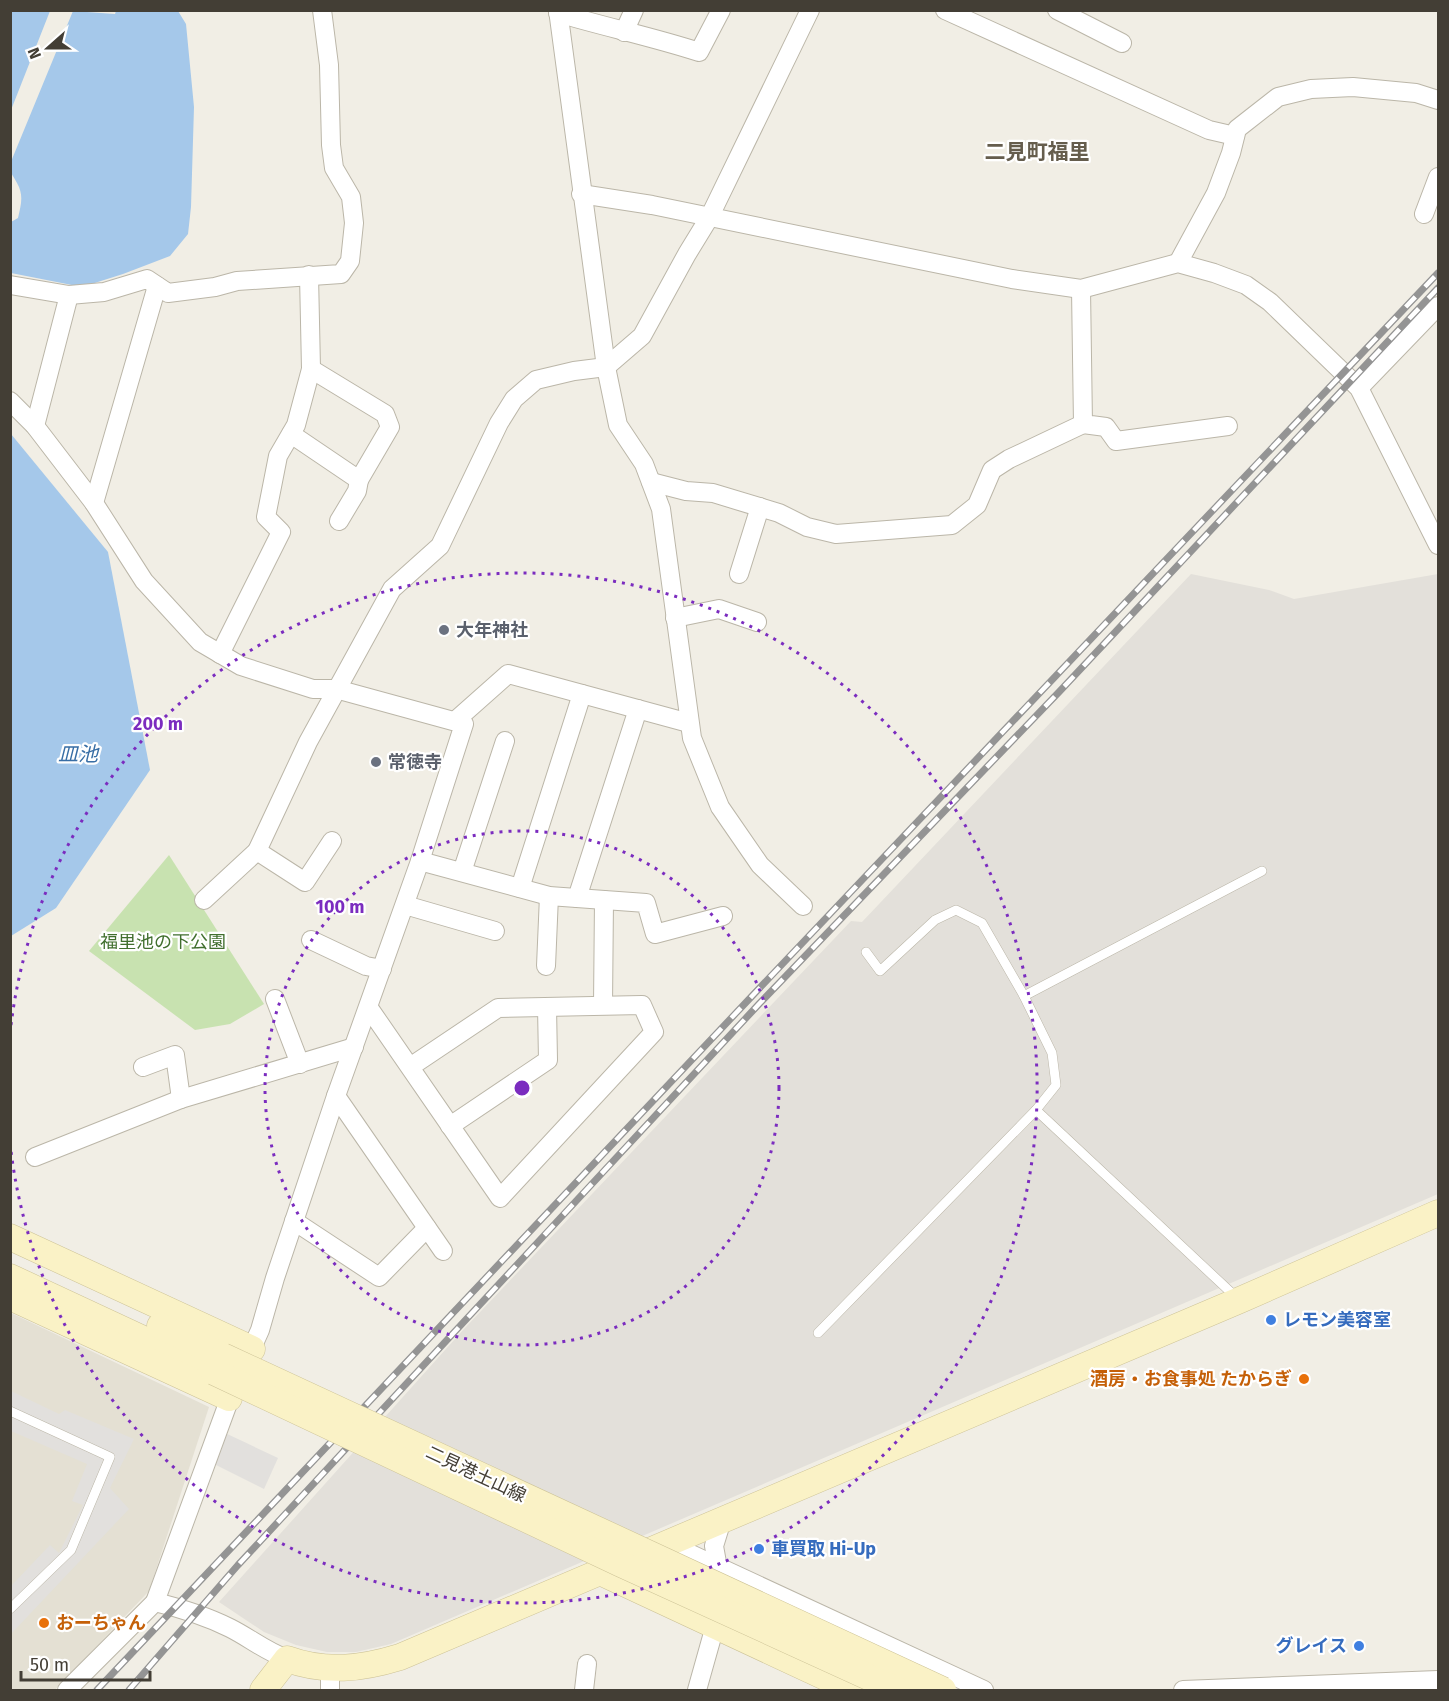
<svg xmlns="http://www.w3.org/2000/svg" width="1449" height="1701" viewBox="0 0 1449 1701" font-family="'Fira Sans','Noto Sans JP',sans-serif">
	<rect width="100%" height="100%" fill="#f1eee5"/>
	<!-- residential -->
	<polygon fill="#e4e0d3" points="11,1313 209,1407 149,1591 55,1690 11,1690"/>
	<!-- industrial -->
	<polygon fill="#e3e0da" points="1191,574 1269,590 1294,599 1438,574 1438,1194 391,1644 356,1652 327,1652 296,1645 264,1632 219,1602 463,1330 851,921 862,922"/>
	<!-- green -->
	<polygon fill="#c8e2b0" points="169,855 264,1004 230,1024 195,1030 89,951"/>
	<!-- parking -->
	<g fill="#e2e0dd">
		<polygon points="11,1391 59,1414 65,1410 134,1439 110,1488 129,1509 11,1634 11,1586 50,1545 59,1553 83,1505 72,1501 87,1464 11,1431"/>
		<polygon points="223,1432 278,1458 264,1489 212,1463"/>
	</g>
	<!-- water -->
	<g fill="#a5c8ea">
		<polygon points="11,10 50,11 11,110 10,11"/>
		<path d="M73 11 115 14 116 11H178L186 24 194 107 191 207 188 234 170 256 123 274 82 287 11 273V222L18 218C21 205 24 195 17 183 12 173 11 176 10 164Z"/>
		<polygon points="11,434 108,552 150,770 56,908 11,936"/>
	</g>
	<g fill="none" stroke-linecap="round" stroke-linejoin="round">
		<defs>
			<g id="lane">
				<polyline points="1024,996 1262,871"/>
				<polyline points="1036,1110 1238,1299"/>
				<polyline points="818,1333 1036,1110 1056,1085 1052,1053 1024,996 982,923 956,910 935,920 880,971 866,952"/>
				<polyline points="10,1411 110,1457 71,1550 10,1609"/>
			</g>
			<g id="street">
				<polyline points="558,10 606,367 618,425 644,464 661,509 692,738 720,807 760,865 803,906"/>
				<polyline points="945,10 1209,130 1235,136"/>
				<polyline points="1057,10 1122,43"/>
				<path d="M558 13C605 27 653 37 699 52L721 10"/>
				<polyline points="624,32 634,10"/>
				<polyline points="581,194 652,205 1012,279 1081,289 1178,263 1214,273 1246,285 1270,302 1359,388 1438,545"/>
				<polyline points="1424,214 1438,177"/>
				<polyline points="1178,263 1216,193 1231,153 1237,129 1278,97 1311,89 1353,87 1416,93 1438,100"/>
				<polyline points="10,285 69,295 104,292 147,279 168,293 215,287 237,281 341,274 350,261 354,223 351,197 334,168 331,145 329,65 322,10"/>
				<polyline points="1081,289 1083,424 1106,427 1116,441 1228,426"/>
				<polyline points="1359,388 1438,306"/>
				<polyline points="10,401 35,426 94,503 144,581 200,642 241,666 313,689 336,689 464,724 420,861 336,1096 275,1278 260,1330 247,1359"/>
				<polyline points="35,426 69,295"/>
				<polyline points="291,434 359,480 390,427 385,414 311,369"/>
				<polyline points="651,482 686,491 713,493 779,513 807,527 836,534 952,525 977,505 992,470 1009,459 1083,424"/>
				<polyline points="94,503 157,286"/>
				<polyline points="339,521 357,491 359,480"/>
				<polyline points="739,574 760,507"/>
				<polyline points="675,618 719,609 757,622"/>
				<polyline points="220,654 281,532 266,517 278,456 296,425 311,369 309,275"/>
				<polyline points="455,721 508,674 689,723"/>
				<polyline points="257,851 305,882 332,841"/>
				<polyline points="420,861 549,896 646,903 655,934 723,916"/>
				<polyline points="462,872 505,741"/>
				<polyline points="520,888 582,694"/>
				<polyline points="577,898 638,709"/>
				<polyline points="204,900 257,851 308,742 392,589 440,546 499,423 514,399 536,380 574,371 606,367 642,336 687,254 709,218 810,10"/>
				<polyline points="405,905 495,931"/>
				<polyline points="311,940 366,966 382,969"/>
				<polyline points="546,966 549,896"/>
				<polyline points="275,999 300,1064"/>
				<polyline points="603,1005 604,900"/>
				<polyline points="369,1008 500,1198 654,1032 642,1005 498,1008 410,1067"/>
				<polyline points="143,1067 175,1055 181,1099 354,1047"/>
				<polyline points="336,1096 443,1251"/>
				<polyline points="450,1126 548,1060 547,1007"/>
				<polyline points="35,1157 181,1099"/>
				<polyline points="294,1221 379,1277 427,1228"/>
				<polyline points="667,1543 984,1690"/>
				<polyline points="718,1577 718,1568 714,1546 722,1520"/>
				<polyline points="155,1602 234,1387"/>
				<path d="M67 1690 155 1602C180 1608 206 1616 230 1628 250 1638 265 1651 287 1659"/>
				<polyline points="330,1690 330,1669"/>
				<polyline points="584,1690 587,1664"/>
				<polyline points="697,1690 715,1626 715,1616"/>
				<polyline points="1183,1690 1438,1680"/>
			</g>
			<g id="secondary">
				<polyline points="10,1237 252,1349"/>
				<polyline points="10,1277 214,1372"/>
				<polyline points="10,1297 229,1398"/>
				<polyline points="160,1326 223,1356"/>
				<polyline points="600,1572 853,1690"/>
				<path d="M263 1690 287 1659C326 1673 361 1669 400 1657L1240 1300 1438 1213"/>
			</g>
		</defs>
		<!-- lane casing -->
		<use href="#lane" stroke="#bbb6a8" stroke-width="10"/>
		<!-- street casing -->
		<use href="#street" stroke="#bbb6a8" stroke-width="20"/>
		<!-- secondary casing -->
		<use href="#secondary" stroke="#cdc397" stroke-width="27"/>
		<!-- lane -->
		<use href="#lane" stroke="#fff" stroke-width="9"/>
		<!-- street -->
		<use href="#street" stroke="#fff" stroke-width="18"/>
		<!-- secondary -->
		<use href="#secondary" stroke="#faf2c6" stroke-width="26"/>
		<defs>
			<g id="rail">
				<polyline points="97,1690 753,995 1438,273"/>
				<polyline points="129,1690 238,1565 759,1004 1059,692 1438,288"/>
			</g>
		</defs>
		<!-- rail casing -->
		<use href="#rail" stroke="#949494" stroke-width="7"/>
		<!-- rail -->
		<use href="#rail" stroke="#fff" stroke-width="4.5" stroke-dasharray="14" stroke-linecap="butt"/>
		<defs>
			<g id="secondary-bridge">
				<polyline points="223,1356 943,1690"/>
				<polyline points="214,1372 621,1564 897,1690"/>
			</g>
		</defs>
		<!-- secondary-bridge casing -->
		<use href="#secondary-bridge" stroke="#cdc397" stroke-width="27" stroke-linecap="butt"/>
		<!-- secondary-bridge -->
		<use href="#secondary-bridge" stroke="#faf2c6" stroke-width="26"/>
	</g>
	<!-- distance rings -->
	<g fill="none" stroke="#7b2cbf" stroke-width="3" stroke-dasharray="3 6">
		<circle cx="522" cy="1088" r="257"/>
		<path d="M11 1025A515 515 0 1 1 11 1151"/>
	</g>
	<!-- markers -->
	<g fill="#6b7280" stroke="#fff" stroke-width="2">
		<circle cx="444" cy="630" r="6"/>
		<circle cx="376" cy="762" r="6"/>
	</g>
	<g fill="#3f7fe0" stroke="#fff" stroke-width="2">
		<circle cx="1271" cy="1320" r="6"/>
		<circle cx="759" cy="1549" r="6"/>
		<circle cx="1359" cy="1646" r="6"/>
	</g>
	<g fill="#e8710a" stroke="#fff" stroke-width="2">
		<circle cx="1304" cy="1379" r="6"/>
		<circle cx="44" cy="1623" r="6"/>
	</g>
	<g text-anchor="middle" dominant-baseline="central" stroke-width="4.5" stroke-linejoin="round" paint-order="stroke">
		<!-- worship labels -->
		<g font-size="18" font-weight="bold" fill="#5b616d" stroke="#fff" text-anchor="start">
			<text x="456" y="630">大年神社</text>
			<text x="388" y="762">常徳寺</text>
		</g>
		<!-- park labels -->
		<g font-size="18" fill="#416f2e" stroke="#fff">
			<text x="163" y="942">福里池の下公園</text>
		</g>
		<!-- shop labels -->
		<g font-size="18" font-weight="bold" fill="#366cbe" stroke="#fff" text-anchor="start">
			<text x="1283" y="1320">レモン美容室</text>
			<text x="771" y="1549">車買取 Hi-Up</text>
			<text x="1347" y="1646" text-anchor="end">グレイス</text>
		</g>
		<!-- food labels -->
		<g font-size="18" font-weight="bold" fill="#c56008" stroke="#fff" text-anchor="end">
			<text x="1292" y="1379">酒房・お食事処 たからぎ</text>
			<text x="56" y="1623" text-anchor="start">おーちゃん</text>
		</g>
		<!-- street labels -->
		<g font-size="18" fill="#433e35" stroke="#fff">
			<text transform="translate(476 1474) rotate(25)">二見港土山線</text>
		</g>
		<!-- water labels -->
		<g font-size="20" font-style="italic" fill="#386ea5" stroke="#fff">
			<text x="78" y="754">皿池</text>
		</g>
		<!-- quarter labels -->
		<g font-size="21" font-weight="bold" fill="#655d4d" stroke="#fff">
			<text x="1037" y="152">二見町福里</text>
		</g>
	</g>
	<circle cx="522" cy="1088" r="9" fill="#7b2cbf" stroke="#fff" stroke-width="3"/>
	<g font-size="18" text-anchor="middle" font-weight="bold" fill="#7b2cbf" stroke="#fff" stroke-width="4.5" stroke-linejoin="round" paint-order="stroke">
		<text x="158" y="730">200 m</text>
		<text x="340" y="913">100 m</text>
	</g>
	<!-- border -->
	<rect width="1449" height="1701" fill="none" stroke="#433e35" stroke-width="24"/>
	<!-- north arrow -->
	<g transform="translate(48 48) rotate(249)" stroke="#ffffff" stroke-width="4.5" paint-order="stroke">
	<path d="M0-4.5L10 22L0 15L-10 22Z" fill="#433e35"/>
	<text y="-9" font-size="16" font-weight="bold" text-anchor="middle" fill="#433e35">N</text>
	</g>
	<!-- scale -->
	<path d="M21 1671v9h129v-9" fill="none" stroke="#433e35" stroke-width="3"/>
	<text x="30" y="1671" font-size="18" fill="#433e35" stroke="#ffffff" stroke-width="4.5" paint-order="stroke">50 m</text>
</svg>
